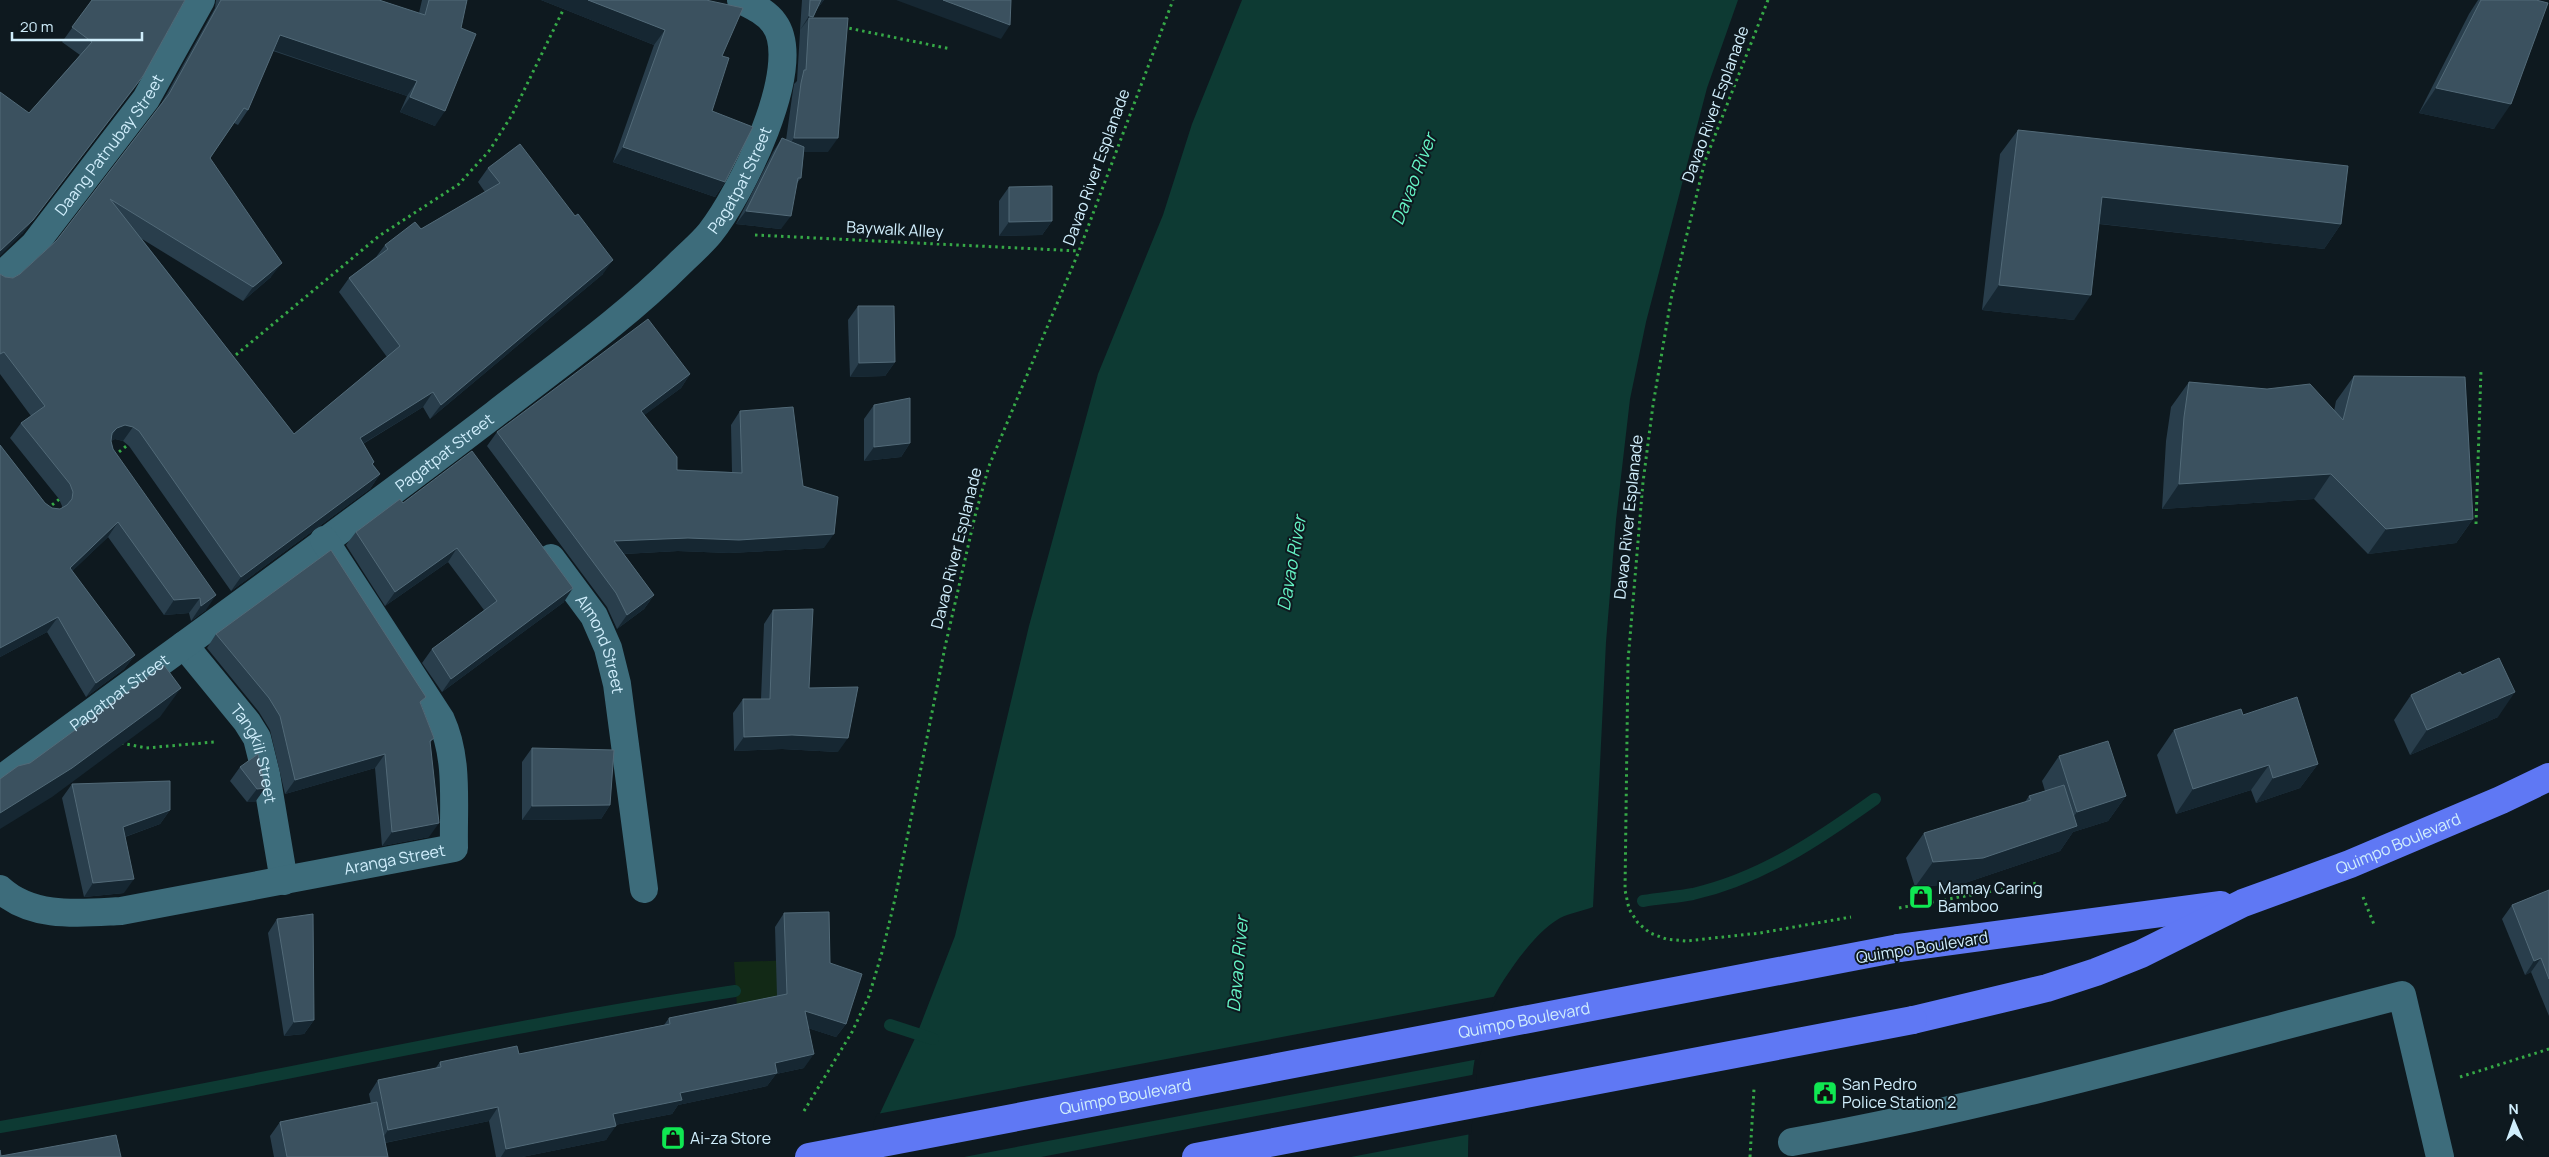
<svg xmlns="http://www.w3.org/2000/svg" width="2549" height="1157" viewBox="0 0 2549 1157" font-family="Manrope,sans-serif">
	<rect width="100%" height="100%" fill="#0e191f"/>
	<!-- green -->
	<polygon fill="#122916" points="798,960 799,1005 737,1008 734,962"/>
	<!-- water -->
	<path fill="#0d3a33" d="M1242 0H1738L1707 88 1646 322 1630 399 1616 520 1606 642 1593 907C1582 911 1570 913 1560 918 1544 927 1530 944 1519 958 1509 972 1498 987 1491 1003 1470 1049 1469 1108 1468 1157H882L875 1124 917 1034 955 936 1029 626 1098 374 1163 215 1192 124Z"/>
	<!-- pier -->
	<g fill="#0e191f">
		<polygon points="1498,996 1493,1005 1479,1059 964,1157 880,1157 873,1124 877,1114"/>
		<polygon points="1477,1074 1471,1134 1351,1157 1041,1157"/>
	</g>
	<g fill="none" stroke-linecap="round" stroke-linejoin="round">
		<!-- stream -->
		<g stroke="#0d3a33" stroke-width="12">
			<path d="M1643 901C1660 898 1677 897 1693 894 1762 878 1819 839 1875 799"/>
			<polyline points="890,1025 933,1039"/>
			<path d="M0 1127C246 1085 488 1028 735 991"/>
		</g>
		<!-- path -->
		<g stroke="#36a947" stroke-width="3" stroke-dasharray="2.5 4" stroke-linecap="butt">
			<polyline points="1768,0 1705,161 1671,299 1653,405 1643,482 1628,661 1625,890 1629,909 1638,923 1650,933 1666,939 1686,941 1760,933 1851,917"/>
			<polyline points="843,27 951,49"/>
			<polyline points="755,235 1079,251"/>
			<polyline points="231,359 379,236 459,184 489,151 512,115 568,0"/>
			<polyline points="114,456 130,443"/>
			<polyline points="47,509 62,497"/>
			<polyline points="2476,524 2481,370"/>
			<polyline points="121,743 146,748 214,742"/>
			<polyline points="2363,897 2375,927"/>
			<polyline points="1899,908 2037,883 2039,892"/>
			<polyline points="2460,1077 2549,1049"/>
			<polyline points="804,1111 852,1032 869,996 883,949 895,899 945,647 975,516 989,466 1079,251 1173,0"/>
			<polyline points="1750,1157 1754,1089"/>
		</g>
		<!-- minor -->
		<g stroke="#3d6c7b" stroke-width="28">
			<path id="s1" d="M0 277 34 245 146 99 201 0"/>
			<path id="s2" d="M551 558 594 616 608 648 617 684 644 889"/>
			<path id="s3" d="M184 645 247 722 257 738 266 774 284 881"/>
			<path id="s4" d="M0 780C165 658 332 539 495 414 558 365 624 319 681 262 690 253 701 244 710 233 739 197 806 66 774 23 766 12 753 6 741 0"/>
			<path id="s5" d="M0 889C33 919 80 913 121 911L454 848C453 806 459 759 441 720L324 540"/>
			<path d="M1792 1142C1998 1105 2200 1047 2402 995L2440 1157"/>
		</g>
		<!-- major -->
		<g stroke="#5f78f4" stroke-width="28">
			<polyline points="1899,948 2221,905"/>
			<path id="s6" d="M1913 1020 2047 988 2096 972 2141 954 2243 903 2350 864 2501 800 2549 777"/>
		</g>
		<!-- major-bridge -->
		<g stroke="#5f78f4" stroke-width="28">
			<path id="s7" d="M809 1157 1899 948"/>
			<polyline points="1196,1157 1913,1020"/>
		</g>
	</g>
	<!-- wall -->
	<g fill="#293e4c">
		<polygon points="92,0 143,76 133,90 22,234 29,113 80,55 62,42"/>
		<polygon points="216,0 379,0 419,13 422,0 467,0 435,126 400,112 407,96 273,51 248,110 238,125 234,123 210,158 271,277 243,301 142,239 294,434 387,357 339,292 349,278 376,257 385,245 421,229 485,192 478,182 488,168 603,274 430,419 423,407 363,444 374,462 373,464 380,474 370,489 231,591 129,446 123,441 115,439 111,441 113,449 206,610 191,621 189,613 164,615 108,537 72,571 135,655 124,669 86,697 47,632 0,657 0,445 45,503 52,508 60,509 62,508 62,506 59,499 10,438 21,423 31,416 0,374 0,274 5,277 13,278 20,274 57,240 161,104 215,8"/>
		<polygon points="541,0 706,0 722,56 712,111 725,182 715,197 613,162 654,45"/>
		<polygon points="802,0 824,0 817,9 813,18 828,152 804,152 801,178 797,183 781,229 736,224 773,152 782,138 786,140 792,97 794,84 797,81 800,32 800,30"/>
		<polygon points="2478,0 2536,0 2494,129 2419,113 2469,14"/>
		<polygon points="2018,130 2341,224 2324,249 2099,224 2074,320 1982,310 2000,154"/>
		<polygon points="1009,187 1052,221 1042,235 999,236 999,201"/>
		<polygon points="858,306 895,362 885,376 850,377 848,320"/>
		<polygon points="690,374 681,388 644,415 677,470 732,472 731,425 740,411 803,486 824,548 729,553 678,551 624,554 654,595 644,609 617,629 607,607 487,446 497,432"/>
		<polygon points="2354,376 2473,519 2456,543 2368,554 2314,499 2162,509 2166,441 2171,407 2189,382 2334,411 2336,401"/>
		<polygon points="874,405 910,443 901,457 864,461 864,419"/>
		<polygon points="403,503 564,602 442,692 422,663 432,649 484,610 448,562 385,606 346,545 356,532"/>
		<polygon points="773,610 809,688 838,752 782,749 734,751 733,713 743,699 761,699 764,624"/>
		<polygon points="216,634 421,704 434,738 430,743 429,837 382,846 375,768 285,794 270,730 259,712 207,648"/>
		<polygon points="2462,675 2498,717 2410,755 2394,720 2411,695"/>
		<polygon points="2243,715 2318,764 2300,788 2256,803 2251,790 2176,814 2157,755 2174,730"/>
		<polygon points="532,748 610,805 601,819 522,820 522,762"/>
		<polygon points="2059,756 2126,796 2108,821 2073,832 2060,851 1965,883 1915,887 1906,858 1924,833 2025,802 2029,796 2045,791 2042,781"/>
		<polygon points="240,767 265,788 255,802 247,802 230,781"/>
		<polygon points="72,784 170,810 160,824 125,837 124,893 84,897 62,798"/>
		<polygon points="2549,890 2549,1016 2531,972 2525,975 2502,919 2512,905"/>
		<polygon points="784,913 830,963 846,1024 836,1037 808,1028 804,1068 776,1074 767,1086 678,1105 672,1114 615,1125 606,1140 522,1157 496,1157 489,1121 385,1143 388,1157 274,1157 270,1136 280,1122 371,1104 369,1094 378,1080 435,1069 440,1062 519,1054 664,1025 669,1018 777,996 775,927"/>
		<polygon points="277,919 314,1020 304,1034 284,1036 268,933"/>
	</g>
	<!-- shaded-wall -->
	<g fill="#162732">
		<polygon points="541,0 588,0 665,30 654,45"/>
		<polygon points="820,0 824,0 817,9 814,9"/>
		<polygon points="896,0 943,0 1010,25 1001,39"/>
		<polygon points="809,16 813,17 809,23 809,18 800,30"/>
		<polygon points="280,35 417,81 407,96 270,49"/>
		<polygon points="143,76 133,90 22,234 0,256 0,251"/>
		<polygon points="2436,88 2511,104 2494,129 2419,113"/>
		<polygon points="410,97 445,111 435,126 400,112"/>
		<polygon points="794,138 838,138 828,152 784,152"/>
		<polygon points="623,147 725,182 715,197 613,162"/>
		<polygon points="2102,197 2341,224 2324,249 2084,222"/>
		<polygon points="746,211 791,216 781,229 736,224"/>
		<polygon points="1052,221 1042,235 999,236 1009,222"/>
		<polygon points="613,260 603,274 430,419 441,405"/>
		<polygon points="282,263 271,277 243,301 253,287"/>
		<polygon points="1999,285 2091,295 2074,320 1982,310"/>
		<polygon points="895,362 885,376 850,377 859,363"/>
		<polygon points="690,374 681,388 631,425 641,411"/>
		<polygon points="433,392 423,407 349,452 360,438"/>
		<polygon points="125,425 133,427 123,441 115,439 107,443 117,428"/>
		<polygon points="910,443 901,457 864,461 874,447"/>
		<polygon points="380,474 370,489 231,591 241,577"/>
		<polygon points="2331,474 2314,499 2162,509 2179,484"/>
		<polygon points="2473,519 2456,543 2368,554 2386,529"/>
		<polygon points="118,522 108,537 60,583 70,568"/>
		<polygon points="834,534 824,548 729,553 678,551 604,555 614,541 688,538"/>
		<polygon points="457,548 448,562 385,606 395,592"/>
		<polygon points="573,588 564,602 442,692 451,679"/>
		<polygon points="216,595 206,610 191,621 201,606"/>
		<polygon points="654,595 644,609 617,629 627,615"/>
		<polygon points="200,598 189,613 164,615 174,600"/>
		<polygon points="58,617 47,632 0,657 0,648"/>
		<polygon points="135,655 124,669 86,697 96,683"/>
		<polygon points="181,688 160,717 52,797 0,829 0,813"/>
		<polygon points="2515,692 2498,717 2410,755 2427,730"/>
		<polygon points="792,735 848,738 838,752 782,749 734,751 744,737"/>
		<polygon points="385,754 375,768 285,794 295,780"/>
		<polygon points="2318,764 2300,788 2256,803 2273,778"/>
		<polygon points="2269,765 2251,790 2176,814 2193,789"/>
		<polygon points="265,788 255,802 247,802 257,789"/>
		<polygon points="2126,796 2108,821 2073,832 2060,851 1965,883 1915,887 1933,862 2064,830 2077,812"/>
		<polygon points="610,805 601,819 522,820 532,806"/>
		<polygon points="170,810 160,824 113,841 123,827"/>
		<polygon points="439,823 429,837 382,846 392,832"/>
		<polygon points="134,879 124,893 84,897 93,883"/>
		<polygon points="2541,958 2531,972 2525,975 2534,961"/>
		<polygon points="805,1011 846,1024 836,1037 795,1024"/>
		<polygon points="314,1020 304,1034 284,1036 294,1022"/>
		<polygon points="814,1054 804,1068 776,1074 767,1086 678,1105 672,1114 604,1127 613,1114 775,1063"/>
		<polygon points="498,1107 489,1121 379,1144 388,1130"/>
		<polygon points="616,1126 606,1140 522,1157 501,1157 506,1149"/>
	</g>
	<!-- building -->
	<g fill="#3b515f" stroke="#526a78">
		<polygon points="92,0 185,0 143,76 33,220 0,251 0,92 29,113 92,42 72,27"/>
		<polygon points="221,0 379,0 425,15 429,0 467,0 461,28 476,34 445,111 410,97 417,81 280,35 248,110 244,108 210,158 282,263 253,287 110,199 294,434 400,346 349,278 388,249 385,245 415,222 421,229 500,183 488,168 520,144 575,216 578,214 613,260 441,405 433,392 360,438 374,462 372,464 380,474 241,577 139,431 133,427 125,425 117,428 112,433 111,441 113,449 216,595 201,606 200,598 174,600 118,522 70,568 135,655 96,683 58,617 0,648 0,445 45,503 52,508 60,509 67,505 72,499 73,492 70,484 21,423 45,406 4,352 0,354 0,274 5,277 13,278 20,274 57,240 169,94"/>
		<polygon points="588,0 706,0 743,8 722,56 729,58 712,111 753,127 725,182 623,147 665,30"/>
		<polygon points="810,0 821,0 813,17 809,16"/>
		<polygon points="943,0 1011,0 1010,25"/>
		<polygon points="2481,0 2536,0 2548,3 2511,104 2436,88"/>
		<polygon points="809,18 848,18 838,138 794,138 801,83 804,70 806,70"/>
		<polygon points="2018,130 2348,166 2341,224 2102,197 2091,295 1999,285"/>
		<polygon points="782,138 804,147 801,178 798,178 791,216 746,211"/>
		<polygon points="1052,186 1052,221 1009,222 1009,187"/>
		<polygon points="858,306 894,306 895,362 859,363"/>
		<polygon points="648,319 690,374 641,411 677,457 677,470 742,473 740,411 793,407 803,486 838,497 834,534 739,540 688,538 614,541 654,595 627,615 616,593 497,432"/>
		<polygon points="2354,376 2465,377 2473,519 2386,529 2331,474 2179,484 2184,417 2189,382 2267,389 2310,384 2343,420"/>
		<polygon points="910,398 910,443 874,447 874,405"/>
		<polygon points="472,451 573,588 451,679 432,649 497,601 457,548 395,592 356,532 400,499 403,503"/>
		<polygon points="331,550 426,697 420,702 434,738 430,741 439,823 392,832 385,754 295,780 280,716 269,698 216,634"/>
		<polygon points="813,609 809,688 858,687 848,738 792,735 744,737 743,699 770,699 773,610"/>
		<polygon points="2499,658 2515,692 2427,730 2411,695 2460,672 2462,675"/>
		<polygon points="164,665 181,688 72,768 0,813 0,779 18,766 30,763"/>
		<polygon points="2297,697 2318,764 2273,778 2269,765 2193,789 2174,730 2241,709 2243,715"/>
		<polygon points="2108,741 2126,796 2077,812 2059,756"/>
		<polygon points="532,748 614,750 610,805 532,806"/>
		<polygon points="258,754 265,788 257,789 240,767"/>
		<polygon points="170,781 170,810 123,827 134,879 93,883 72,784"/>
		<polygon points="2064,785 2077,826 1983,858 1933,862 1924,833 2031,800 2029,796"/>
		<polygon points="2549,890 2549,979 2541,958 2534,961 2512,905"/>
		<polygon points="829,912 830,963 862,974 846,1024 805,1011 814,1054 775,1063 777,1073 680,1093 682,1100 613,1114 616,1126 506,1149 498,1107 388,1130 378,1080 441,1067 440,1062 517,1046 519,1054 670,1024 669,1018 787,994 784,913"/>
		<polygon points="313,914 314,1020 294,1022 277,919"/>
		<polygon points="377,1102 388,1157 287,1157 280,1122"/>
		<polygon points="116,1135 121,1157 0,1157 0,1150 1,1156"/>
	</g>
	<!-- icons -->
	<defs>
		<symbol id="shop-square" viewBox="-11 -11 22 22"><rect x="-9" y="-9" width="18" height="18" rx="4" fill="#10e752" stroke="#0e191f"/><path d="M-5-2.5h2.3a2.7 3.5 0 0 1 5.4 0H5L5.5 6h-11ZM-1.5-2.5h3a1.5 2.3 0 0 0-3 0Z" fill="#111"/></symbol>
		<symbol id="civic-square" viewBox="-11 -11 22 22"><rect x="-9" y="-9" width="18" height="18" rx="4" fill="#10e752" stroke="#0e191f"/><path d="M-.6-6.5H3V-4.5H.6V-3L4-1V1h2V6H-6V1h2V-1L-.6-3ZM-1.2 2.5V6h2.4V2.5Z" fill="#111"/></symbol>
	</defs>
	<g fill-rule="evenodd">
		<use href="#shop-square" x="1907" y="883" width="28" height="28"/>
		<use href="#civic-square" x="1811" y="1079" width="28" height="28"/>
		<use href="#shop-square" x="659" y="1124" width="28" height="28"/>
	</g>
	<g text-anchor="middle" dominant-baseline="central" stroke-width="4" stroke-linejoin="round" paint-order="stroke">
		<!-- street labels -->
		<g font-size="16" fill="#d0eefc" stroke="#0e191f">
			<text transform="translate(1715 104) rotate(-70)">Davao River Esplanade</text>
			<text stroke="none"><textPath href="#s1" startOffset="172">Daang Patnubay Street</textPath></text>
			<text transform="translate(1096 167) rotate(-70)">Davao River Esplanade</text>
			<text stroke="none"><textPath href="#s4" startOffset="958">Pagatpat Street</textPath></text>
			<text transform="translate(895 229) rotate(3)">Baywalk Alley</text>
			<text stroke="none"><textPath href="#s4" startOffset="552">Pagatpat Street</textPath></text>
			<text transform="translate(1628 517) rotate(-84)">Davao River Esplanade</text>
			<text transform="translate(956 548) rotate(-76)">Davao River Esplanade</text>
			<text stroke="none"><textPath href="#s2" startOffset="101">Almond Street</textPath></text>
			<text stroke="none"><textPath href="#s4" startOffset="148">Pagatpat Street</textPath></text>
			<text stroke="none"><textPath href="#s3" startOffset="132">Tangkili Street</textPath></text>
			<text stroke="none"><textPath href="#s6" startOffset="518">Quimpo Boulevard</textPath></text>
			<text stroke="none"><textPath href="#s5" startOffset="405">Aranga Street</textPath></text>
			<text transform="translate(1922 947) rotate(-9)">Quimpo Boulevard</text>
			<text stroke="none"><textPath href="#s7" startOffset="728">Quimpo Boulevard</textPath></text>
			<text stroke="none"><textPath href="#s7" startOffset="322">Quimpo Boulevard</textPath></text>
		</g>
		<!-- poi labels -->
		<g font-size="16" fill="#d0eefc" stroke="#0e191f" text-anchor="start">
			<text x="1938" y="888">Mamay Caring<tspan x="1938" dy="18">Bamboo</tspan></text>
			<text x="1842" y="1084">San Pedro<tspan x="1842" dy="18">Police Station 2</tspan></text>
			<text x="690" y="1138">Ai-za Store</text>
		</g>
		<!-- water labels -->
		<g font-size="18" font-style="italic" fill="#65f4c5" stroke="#0e191f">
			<text transform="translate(1413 179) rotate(-69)">Davao River</text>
			<text transform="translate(1291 563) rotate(-80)">Davao River</text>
			<text transform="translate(1237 964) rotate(-85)">Davao River</text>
		</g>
	</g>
	<!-- north arrow -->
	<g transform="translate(2514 1122) rotate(358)" stroke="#0e191f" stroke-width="4" paint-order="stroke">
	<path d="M0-4L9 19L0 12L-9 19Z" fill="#d0eefc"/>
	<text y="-8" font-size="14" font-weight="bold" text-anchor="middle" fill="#d0eefc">N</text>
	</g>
	<!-- scale -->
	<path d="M12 32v8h130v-8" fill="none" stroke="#d0eefc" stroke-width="2.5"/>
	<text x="20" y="32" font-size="15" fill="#d0eefc" stroke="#0e191f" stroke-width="4" paint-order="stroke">20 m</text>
</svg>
